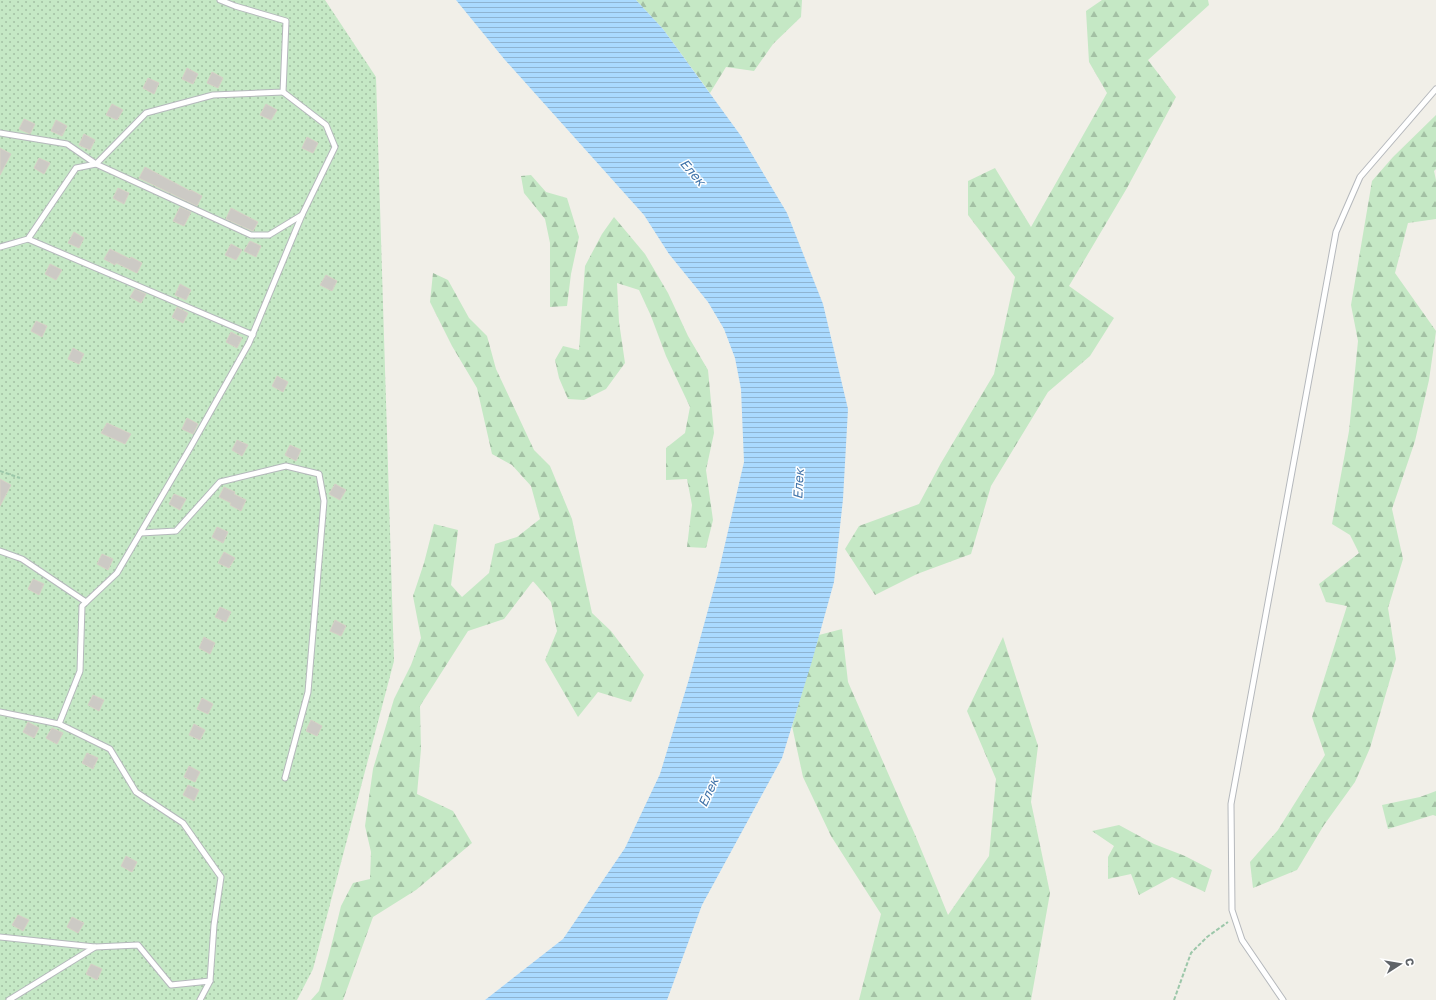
<svg xmlns="http://www.w3.org/2000/svg" width="1436" height="1000" viewBox="0 0 1436 1000" font-family="'Golos Text',sans-serif">
	<defs>
		<pattern id="forest-firs" width="22" height="20" patternUnits="userSpaceOnUse"><rect width="22" height="20" fill="#c5e8c5"/><path d="M5 1l3.5 6h-7zM16 11l3.5 6h-7z" fill="#a3c0a4"/></pattern>
		<pattern id="garden-dots" width="8" height="8" patternUnits="userSpaceOnUse"><rect width="8" height="8" fill="#c5e8c5"/><path d="M2 2h.1M6 6h.1" fill="none" stroke="#a3c0a4" stroke-width="1.8" stroke-linecap="round"/></pattern>
		<pattern id="water-rules" width="6" height="5" patternUnits="userSpaceOnUse"><rect width="6" height="5" fill="#aadaff"/><path d="M0 2.5h6" fill="none" stroke="#8eb4d2"/></pattern>
	</defs>
	<rect width="100%" height="100%" fill="#f1efe8"/>
	<!-- forest -->
	<g fill="url(#forest-firs)">
		<polygon points="636,0 802,0 801,17 773,44 754,71 726,67 710,93 663,29"/>
		<polygon points="1102,0 1208,0 1209,5 1148,60 1176,97 1127,188 1069,286 1114,318 1090,356 1048,392 991,486 971,554 917,574 875,595 845,549 859,526 919,504 941,463 994,374 1015,277 968,215 968,181 995,168 1031,227 1107,93 1089,62 1086,11"/>
		<polygon points="1436,115 1436,169 1434,171 1436,180 1436,219 1408,223 1395,273 1436,331 1429,380 1415,441 1392,509 1403,559 1388,608 1396,659 1370,748 1355,782 1324,825 1297,870 1253,888 1250,862 1278,830 1325,755 1312,717 1347,606 1326,602 1319,584 1359,553 1350,535 1332,524 1349,431 1358,341 1351,305 1372,181 1393,157"/>
		<polygon points="531,175 546,192 567,198 579,237 571,274 567,306 550,307 550,243 545,219 524,193 521,176"/>
		<polygon points="614,217 645,254 668,293 688,336 708,370 714,433 706,470 713,520 706,548 687,547 692,505 687,479 666,480 666,448 685,433 690,407 666,356 651,316 639,290 617,283 619,322 625,363 606,389 584,400 568,399 559,378 555,360 563,346 579,350 585,266 602,234"/>
		<polygon points="433,273 448,280 469,318 487,336 496,369 534,450 550,466 572,519 592,613 611,631 644,675 631,702 598,692 578,717 545,660 557,631 551,602 533,581 504,619 468,631 420,706 421,749 417,794 453,811 472,843 416,890 373,917 343,1000 311,1000 319,991 329,955 341,906 353,883 370,879 371,852 365,826 373,769 394,699 411,665 421,638 413,596 424,563 434,524 458,530 451,585 462,597 489,573 495,544 517,537 540,519 531,486 512,465 492,454 477,388 452,346 430,302"/>
		<polygon points="842,629 848,682 916,837 948,915 989,856 996,779 967,711 1003,637 1038,746 1031,802 1050,893 1031,1000 859,1000 881,914 831,836 803,777 792,726 819,635"/>
		<polygon points="1436,791 1436,816 1433,815 1388,829 1382,805 1420,797"/>
		<polygon points="1119,825 1154,844 1185,856 1212,870 1205,892 1172,877 1139,895 1131,874 1108,879 1108,857 1114,846 1092,831"/>
	</g>
	<!-- garden -->
	<polygon fill="url(#garden-dots)" points="0,0 325,0 376,77 394,661 313,969 297,1000 0,1000"/>
	<!-- water -->
	<polygon fill="url(#water-rules)" points="456,0 636,0 663,29 741,136 787,213 823,304 848,409 843,499 834,582 812,661 782,758 702,905 667,1000 485,1000 563,939 625,848 660,774 689,679 719,570 744,462 741,389 735,358 724,329 708,302 669,254 644,215 505,60"/>
	<!-- building -->
	<g fill="#cccac5" stroke="#d6d1c6">
		<polygon points="187,68 198,74 193,84 182,79"/>
		<polygon points="212,72 223,78 218,88 207,83"/>
		<polygon points="148,78 159,83 154,94 143,88"/>
		<polygon points="112,104 123,110 117,120 106,115"/>
		<polygon points="266,104 277,110 271,120 260,115"/>
		<polygon points="24,119 35,124 30,134 19,129"/>
		<polygon points="56,120 67,126 62,136 51,131"/>
		<polygon points="84,134 95,140 90,150 79,145"/>
		<polygon points="307,137 318,143 313,153 302,148"/>
		<polygon points="0,148 11,154 0,175"/>
		<polygon points="39,158 50,163 44,174 34,168"/>
		<polygon points="145,167 190,191 191,190 202,196 197,206 139,178"/>
		<polygon points="118,188 129,193 124,204 113,198"/>
		<polygon points="180,207 191,212 184,226 173,221"/>
		<polygon points="231,208 258,222 253,231 226,219"/>
		<polygon points="74,232 84,238 79,248 68,243"/>
		<polygon points="250,241 261,246 256,257 244,251"/>
		<polygon points="231,244 242,250 236,260 225,255"/>
		<polygon points="110,249 130,259 131,257 142,263 137,273 116,263 115,265 104,259"/>
		<polygon points="50,264 62,270 56,280 45,274"/>
		<polygon points="326,275 337,281 332,291 320,285"/>
		<polygon points="180,284 191,290 186,300 175,295"/>
		<polygon points="135,289 146,294 141,303 130,297"/>
		<polygon points="177,307 188,313 183,323 172,317"/>
		<polygon points="36,321 47,326 42,337 31,331"/>
		<polygon points="231,332 242,338 237,348 226,342"/>
		<polygon points="73,348 84,354 79,364 68,359"/>
		<polygon points="277,376 288,382 283,392 272,386"/>
		<polygon points="187,418 198,424 193,434 182,429"/>
		<polygon points="107,423 131,434 125,444 101,433"/>
		<polygon points="237,440 248,445 242,456 232,450"/>
		<polygon points="290,445 301,450 296,461 285,455"/>
		<polygon points="0,479 11,485 0,506"/>
		<polygon points="335,484 346,490 340,500 329,494"/>
		<polygon points="224,487 235,492 234,494 246,500 241,511 230,505 231,503 219,497"/>
		<polygon points="174,494 186,499 180,510 169,504"/>
		<polygon points="217,527 228,532 223,543 212,537"/>
		<polygon points="224,552 235,558 229,568 218,563"/>
		<polygon points="102,554 113,559 108,570 97,564"/>
		<polygon points="33,579 44,584 39,595 28,589"/>
		<polygon points="220,607 231,612 226,622 215,617"/>
		<polygon points="335,620 346,626 341,636 330,631"/>
		<polygon points="204,637 215,643 210,654 199,648"/>
		<polygon points="93,695 104,700 99,711 88,705"/>
		<polygon points="202,698 213,704 208,714 197,709"/>
		<polygon points="311,720 322,726 317,736 306,731"/>
		<polygon points="28,722 39,728 34,738 23,732"/>
		<polygon points="194,724 205,730 200,740 189,735"/>
		<polygon points="52,728 63,733 57,744 46,738"/>
		<polygon points="87,753 98,758 93,769 82,763"/>
		<polygon points="189,766 200,772 195,782 184,777"/>
		<polygon points="188,785 199,790 194,801 183,795"/>
		<polygon points="126,856 137,862 132,872 121,866"/>
		<polygon points="18,915 29,920 23,931 12,925"/>
		<polygon points="72,917 84,923 78,933 67,927"/>
		<polygon points="91,964 102,969 97,980 86,974"/>
	</g>
	<g fill="none" stroke-linecap="round" stroke-linejoin="round">
		<defs>
			<g id="lane">
				<polyline points="0,133 67,144 96,164 251,235 269,235 302,215"/>
				<polyline points="28,239 253,335"/>
				<polyline points="0,247 28,239 76,168 96,164 146,113 213,95 283,92 286,21 235,6 220,0"/>
				<polyline points="141,533 176,531 220,482 286,466 319,474 324,501 308,692 285,778"/>
				<polyline points="0,551 22,559 86,602"/>
				<polyline points="0,712 59,724 110,749 136,792 183,823 221,877 214,925 210,981 200,1000"/>
				<polyline points="59,724 80,671 82,606 117,573 190,448 249,343 302,215 335,147 326,125 283,92"/>
				<polyline points="0,937 95,947"/>
				<polyline points="9,1000 95,947 138,945 171,985 210,981"/>
				<polyline points="1283,1000 1242,940 1232,910 1231,804 1336,232 1360,177 1436,89"/>
			</g>
		</defs>
		<!-- lane casing -->
		<use href="#lane" stroke="#b5b8bc" stroke-width="7"/>
		<!-- path -->
		<g stroke="#9cc7a9" stroke-width="2" stroke-dasharray="4 2" stroke-linecap="butt">
			<polyline points="0,471 20,478"/>
			<polyline points="1174,1000 1191,953 1207,937 1228,922"/>
		</g>
		<!-- lane -->
		<use href="#lane" stroke="#fff" stroke-width="5"/>
	</g>
	<g text-anchor="middle" dominant-baseline="central" stroke-width="3" stroke-linejoin="round" paint-order="stroke">
		<!-- water labels -->
		<g font-size="13" font-style="italic" fill="#4174aa" stroke="#fff">
			<text transform="translate(693 172) rotate(49)">Елек</text>
			<text transform="translate(798 484) rotate(-87)">Елек</text>
			<text transform="translate(708 792) rotate(-65)">Елек</text>
		</g>
	</g>
	<!-- north arrow -->
	<g transform="translate(1400 964) rotate(78)" stroke="#ffffff" stroke-width="3" paint-order="stroke">
	<path d="M0-3L7 15L0 10L-7 15Z" fill="#5f6368"/>
	<text y="-6" font-size="11" font-weight="bold" text-anchor="middle" fill="#5f6368">С</text>
	</g>
</svg>
